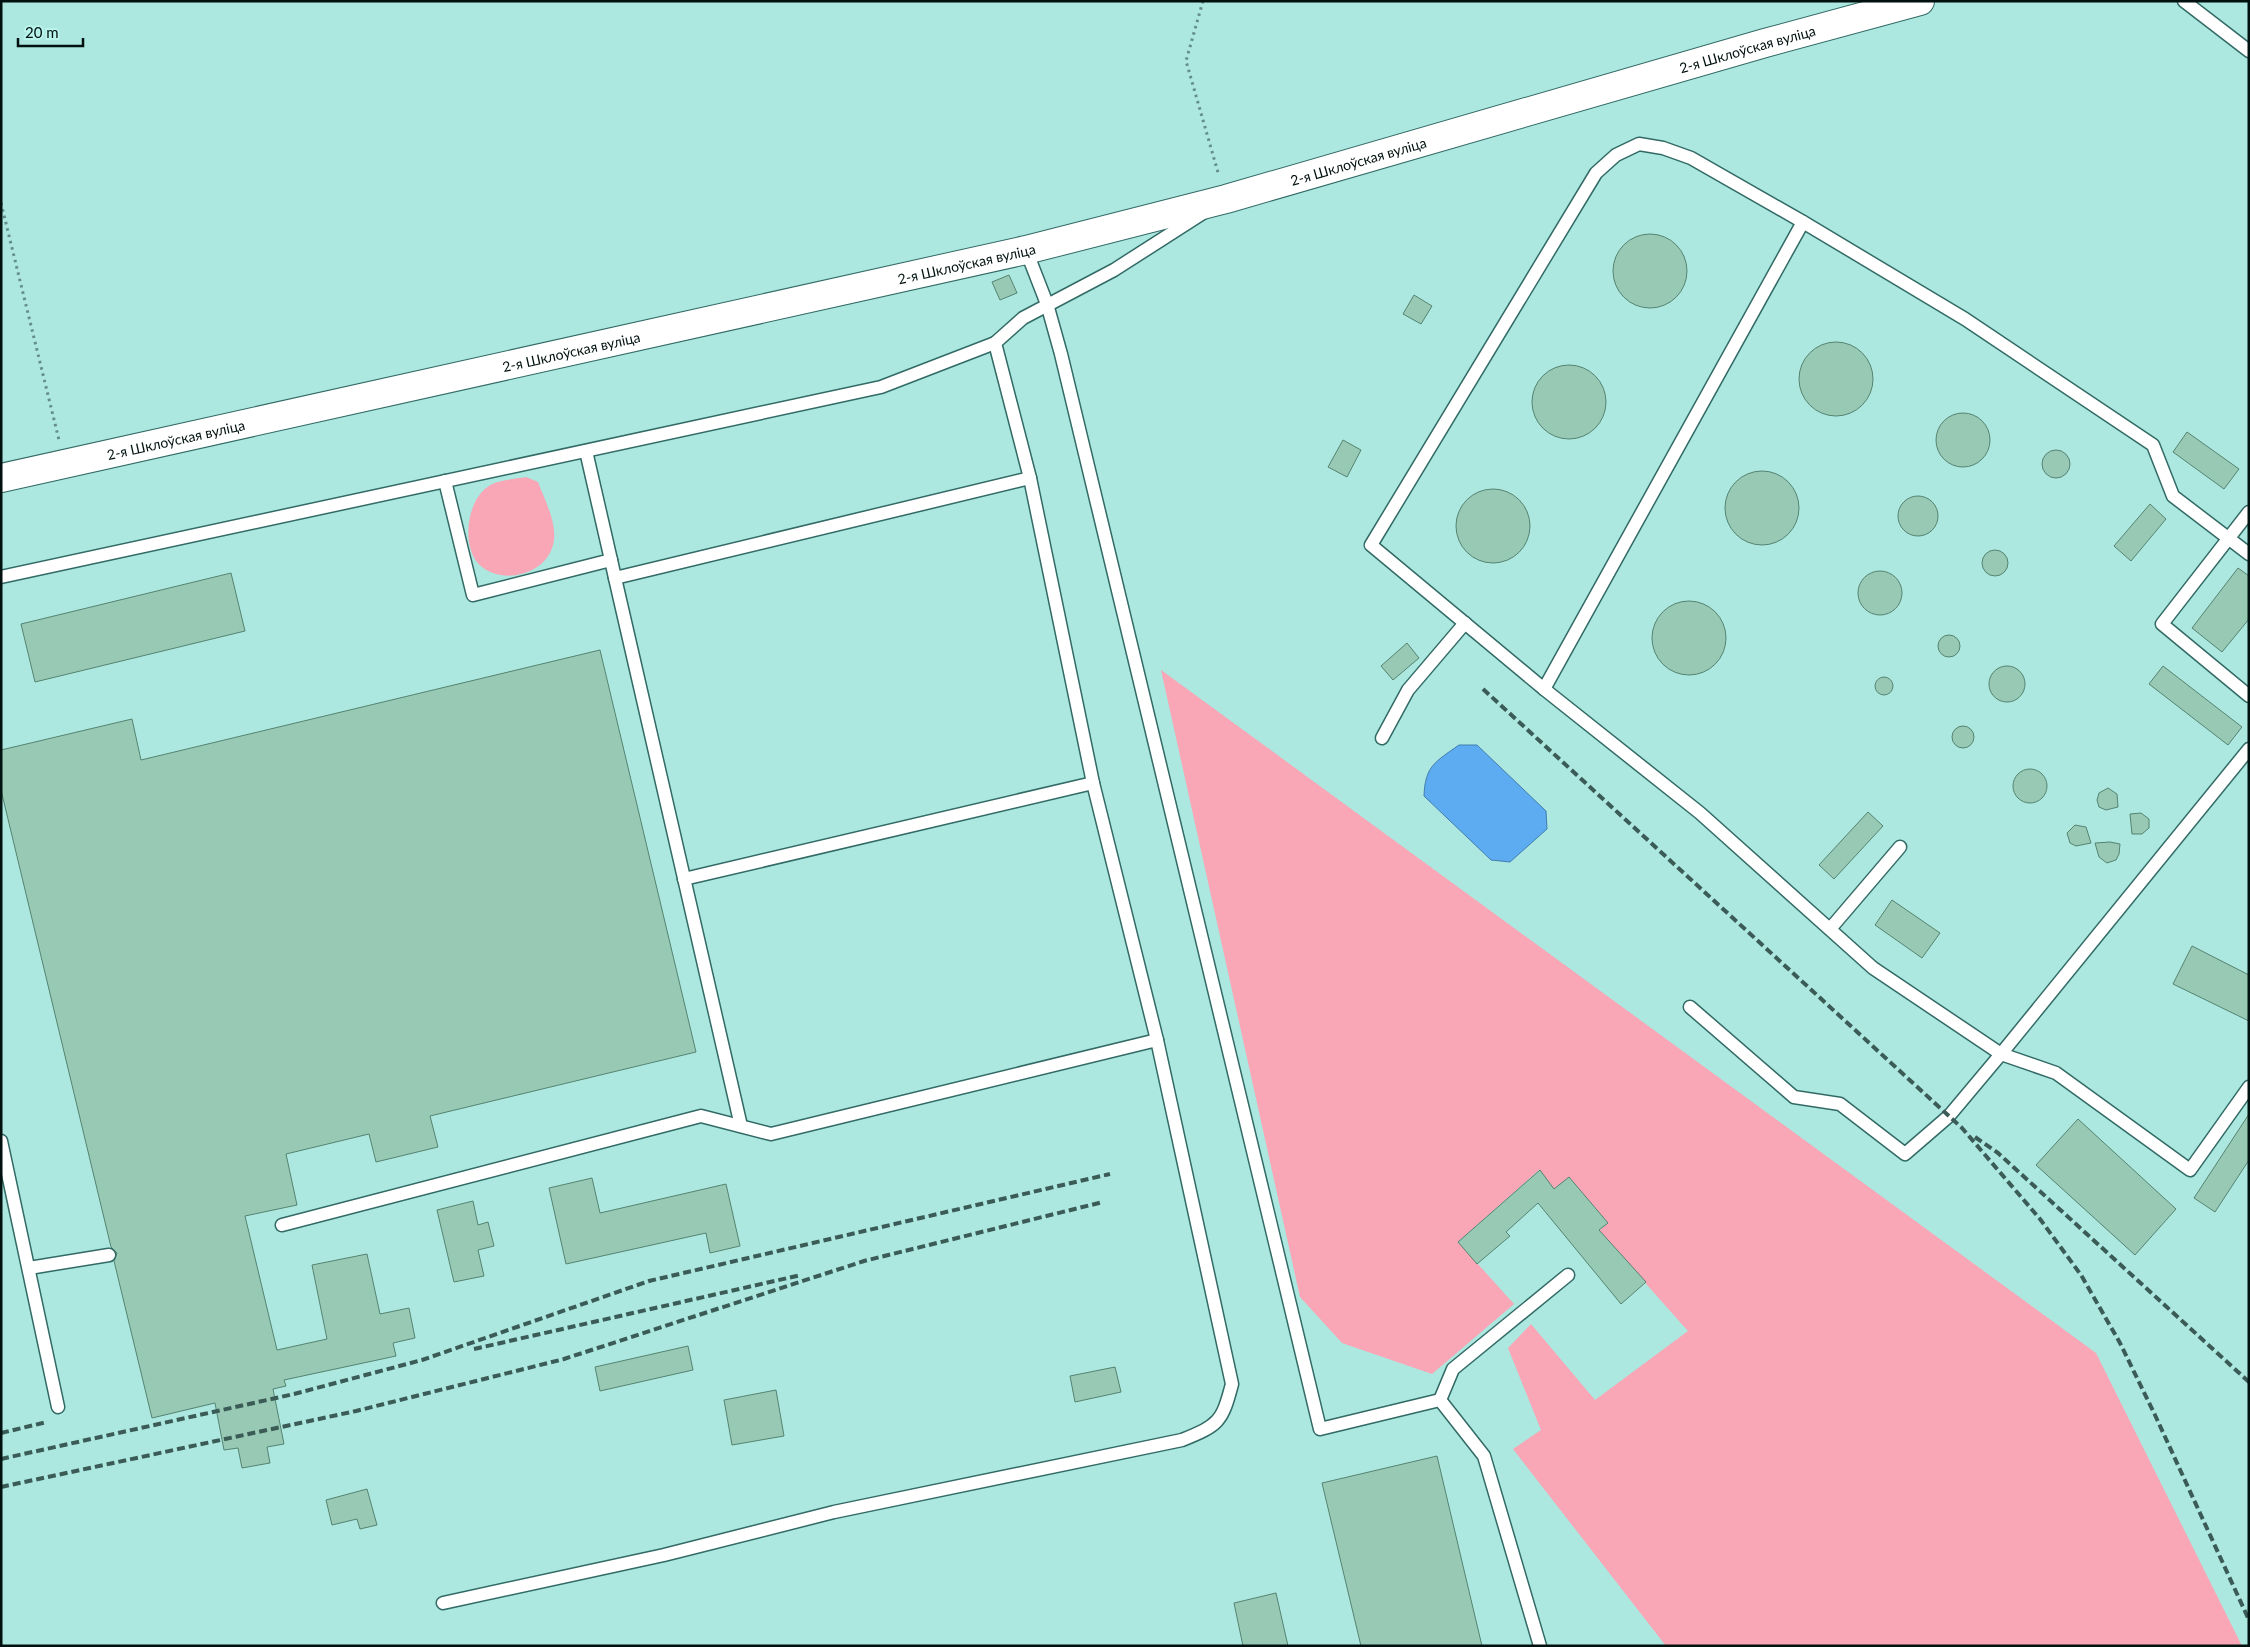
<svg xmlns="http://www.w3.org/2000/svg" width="2250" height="1647" viewBox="0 0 2250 1647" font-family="Lato,sans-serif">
	<rect width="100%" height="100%" fill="#ace7e0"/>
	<!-- green -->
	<g fill="#f9a7b6">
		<path d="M526 477 538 482C545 501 560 528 552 548 543 575 503 584 482 567 460 550 466 500 489 486 497 480 515 479 526 477Z"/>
		<polygon points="1161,670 2096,1353 2242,1646 1666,1646 1513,1449 1541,1430 1508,1348 1531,1324 1595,1400 1688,1331 1599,1231 1608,1223 1569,1177 1554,1189 1539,1170 1458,1242 1514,1304 1432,1374 1342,1343 1300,1297"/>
	</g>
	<!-- water -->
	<path fill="#5dacf1" stroke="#417ead" d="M1459 745H1477L1546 811 1547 829 1510 862 1491 860 1424 796C1425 766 1435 762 1459 745Z"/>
	<!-- building -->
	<g fill="#97c9b4" stroke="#558471">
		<circle cx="1650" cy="271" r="37"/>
		<polygon points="1009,275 1017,293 1000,300 992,282"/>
		<polygon points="1414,295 1432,306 1421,324 1403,314"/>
		<circle cx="1836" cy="379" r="37"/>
		<circle cx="1569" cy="402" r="37"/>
		<circle cx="1963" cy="440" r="27"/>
		<polygon points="2187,432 2239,469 2224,489 2173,452"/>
		<polygon points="1343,440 1361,450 1347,477 1328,467"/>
		<circle cx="2056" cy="464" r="14"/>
		<circle cx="1762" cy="508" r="37"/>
		<circle cx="1493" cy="526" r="37"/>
		<circle cx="1918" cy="516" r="20"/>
		<polygon points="2150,504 2166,519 2131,561 2114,546"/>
		<circle cx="1995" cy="563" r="13"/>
		<polygon points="2238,568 2249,576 2249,619 2222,652 2192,628"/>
		<circle cx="1880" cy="593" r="22"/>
		<polygon points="231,573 245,631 35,682 21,624"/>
		<circle cx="1689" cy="638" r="37"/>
		<circle cx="1949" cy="646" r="11"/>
		<polygon points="1407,643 1419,658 1393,680 1381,666"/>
		<polygon points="600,650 696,1052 430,1116 438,1147 376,1162 369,1134 286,1154 297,1205 245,1216 277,1350 327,1339 312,1265 367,1254 380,1314 409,1308 415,1338 393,1343 396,1356 284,1380 286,1386 273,1389 284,1444 267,1447 270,1463 242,1468 238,1448 224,1450 215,1403 152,1418 114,1261 117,1253 111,1247 1,790 1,750 132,719 141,760"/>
		<polygon points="2163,666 2242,727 2228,745 2149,684"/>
		<circle cx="2007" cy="684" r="18"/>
		<circle cx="1884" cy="686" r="9"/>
		<circle cx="1963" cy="737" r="11"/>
		<circle cx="2030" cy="786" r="17"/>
		<polygon points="2108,788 2117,794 2118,807 2106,810 2099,807 2097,800 2099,793"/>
		<polygon points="1868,812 1883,826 1834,879 1819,865"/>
		<polygon points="2141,813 2149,819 2149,828 2142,834 2132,834 2130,814"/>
		<polygon points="2075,825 2086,827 2091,843 2076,846 2070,843 2067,833"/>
		<polygon points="2110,842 2120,844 2119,854 2116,860 2107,863 2099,857 2095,843"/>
		<polygon points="1892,900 1940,933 1922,958 1875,925"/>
		<polygon points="2192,946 2249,975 2249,1021 2173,984"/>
		<polygon points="2249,1114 2249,1160 2215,1212 2194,1198"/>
		<polygon points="2078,1119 2176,1209 2135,1255 2036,1165"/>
		<polygon points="1540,1170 1554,1189 1569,1177 1608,1223 1599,1230 1646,1282 1621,1304 1538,1203 1506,1232 1510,1236 1477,1264 1458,1242"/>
		<polygon points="592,1178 600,1213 726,1184 740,1246 710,1253 706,1233 566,1264 549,1188"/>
		<polygon points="473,1201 478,1225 488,1222 494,1246 478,1250 484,1276 454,1282 437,1210"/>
		<polygon points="688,1346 693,1370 600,1391 595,1367"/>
		<polygon points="1115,1367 1121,1392 1075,1402 1070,1376"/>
		<polygon points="776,1390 784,1436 732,1445 724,1400"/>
		<polygon points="1437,1456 1482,1646 1361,1646 1322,1483"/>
		<polygon points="367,1489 377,1525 360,1529 357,1519 332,1525 326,1500"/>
		<polygon points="1276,1593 1288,1646 1243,1646 1234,1603"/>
	</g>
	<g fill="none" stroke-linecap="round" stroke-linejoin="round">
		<defs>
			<g id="lane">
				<polyline points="2184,1 2249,51"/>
				<polyline points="1026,250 1047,304 1061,354 1320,1429 1440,1400 1484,1456 1540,1646"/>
				<polyline points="445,481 473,595 611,560 586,451"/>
				<polyline points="2249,512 2162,624 2249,696"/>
				<polyline points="2249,554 2173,496 2153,445 1965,319 1803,222 1691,158 1663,148 1639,144 1616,155 1596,173 1371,545 1544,689 1700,813 1873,968 2001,1054 2249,749"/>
				<polyline points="611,560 615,578 1030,478"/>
				<polyline points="1,577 881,387 995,343"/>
				<polyline points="615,578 741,1126"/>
				<polyline points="1544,689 1803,222"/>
				<polyline points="1382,738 1408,690 1465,623"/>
				<polyline points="684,879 1093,783"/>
				<polyline points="1830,929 1900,847"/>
				<polyline points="1690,1007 1794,1097 1840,1104 1905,1154 1949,1116 2001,1054 2056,1073 2190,1170 2249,1087"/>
				<polyline points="1,1141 58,1407"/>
				<polyline points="282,1225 701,1116 771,1134 1157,1040"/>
				<polyline points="29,1268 109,1255"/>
				<polyline points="1440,1400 1453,1369 1568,1275"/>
				<path d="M443 1603 664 1555 834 1512 1182 1440C1219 1425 1222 1422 1232 1384L1157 1040 1093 783 1030 478 995 343 1023 318 1114 270 1203 213"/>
			</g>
			<g id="secondary">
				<path id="s1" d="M1 478 1026 250 1226 199 1765 43 1920 1"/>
			</g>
		</defs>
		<!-- lane casing -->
		<use href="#lane" stroke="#326a65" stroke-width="15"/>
		<!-- secondary casing -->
		<use href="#secondary" stroke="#326a65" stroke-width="30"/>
		<!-- path -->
		<g stroke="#648e89" stroke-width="3" stroke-dasharray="2.5 4" stroke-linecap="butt">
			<polyline points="1203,1 1186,61 1219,176"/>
			<polyline points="1,203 59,440"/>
		</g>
		<!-- lane -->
		<use href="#lane" stroke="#fff" stroke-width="12"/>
		<!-- secondary -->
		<use href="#secondary" stroke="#fff" stroke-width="28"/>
		<!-- rail -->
		<g stroke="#3b5b57" stroke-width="4" stroke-dasharray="8 4" stroke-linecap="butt">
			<polyline points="1483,689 1962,1128 2040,1219 2081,1275 2120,1343 2155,1415 2249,1620"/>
			<polyline points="1975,1137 1998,1153 2249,1382"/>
			<polyline points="474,1349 801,1275"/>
			<polyline points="1,1433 47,1422"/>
			<polyline points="1,1459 294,1394 422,1360 649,1281 1110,1174"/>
			<polyline points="1,1487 356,1411 564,1359 864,1261 1103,1202"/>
		</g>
	</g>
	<g text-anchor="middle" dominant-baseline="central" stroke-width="4" stroke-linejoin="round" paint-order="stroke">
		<!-- street labels -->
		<g font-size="14" fill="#00110f" stroke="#b9f4ed">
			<text stroke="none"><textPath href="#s1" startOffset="1799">2-я Шклоўская вуліца</textPath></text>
			<text stroke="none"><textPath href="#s1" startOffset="1394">2-я Шклоўская вуліца</textPath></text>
			<text stroke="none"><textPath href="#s1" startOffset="989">2-я Шклоўская вуліца</textPath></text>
			<text stroke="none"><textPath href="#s1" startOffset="584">2-я Шклоўская вуліца</textPath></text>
			<text stroke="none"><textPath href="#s1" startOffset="179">2-я Шклоўская вуліца</textPath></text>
		</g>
	</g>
	<!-- border -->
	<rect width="2250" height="1647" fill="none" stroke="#00110f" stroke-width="5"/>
	<!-- scale -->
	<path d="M18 38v8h65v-8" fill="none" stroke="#00110f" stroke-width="2.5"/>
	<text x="25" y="38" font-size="15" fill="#00110f" stroke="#b9f4ed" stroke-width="4" paint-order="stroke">20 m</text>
</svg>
